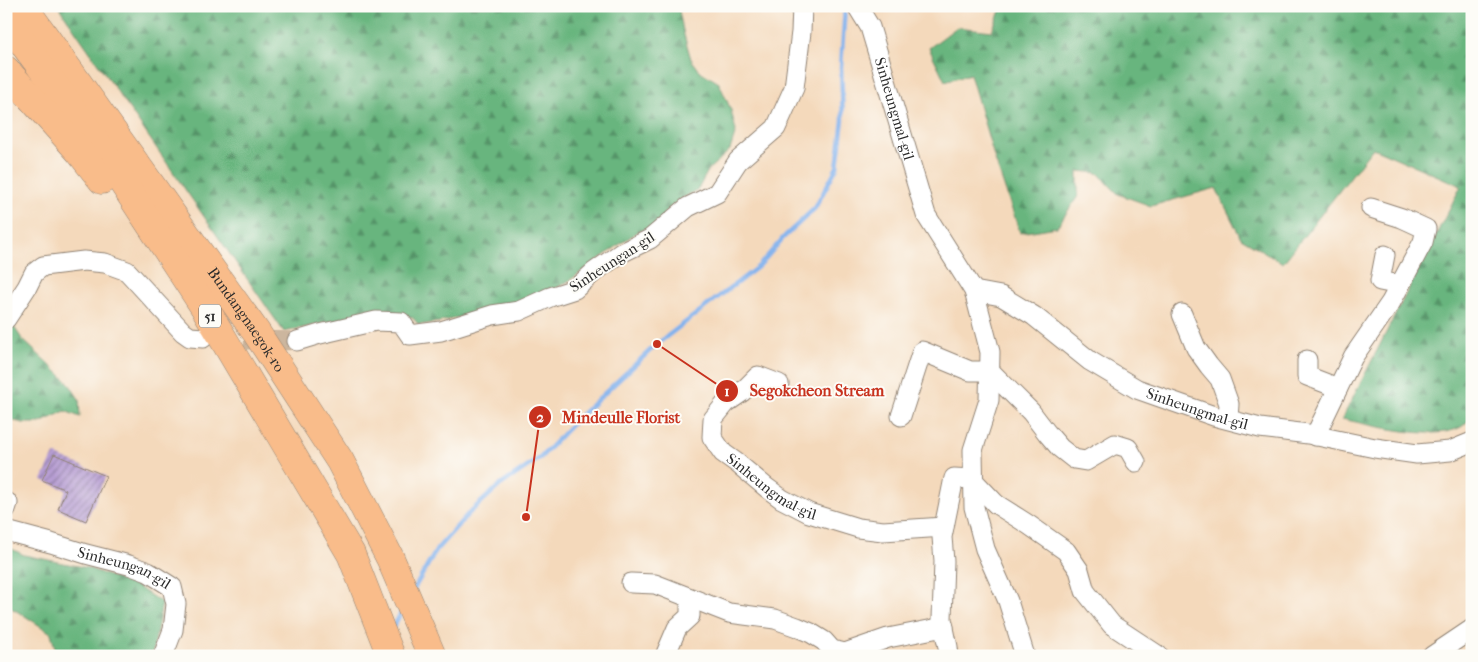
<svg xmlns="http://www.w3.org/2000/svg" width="1478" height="662" viewBox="0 0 1478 662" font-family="'IM FELL French Canon',serif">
	<defs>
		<pattern id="forest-firs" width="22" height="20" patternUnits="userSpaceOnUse" patternTransform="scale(1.25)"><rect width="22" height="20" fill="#67b57e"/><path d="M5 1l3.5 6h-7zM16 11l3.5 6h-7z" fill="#559367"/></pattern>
		<pattern id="building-hatch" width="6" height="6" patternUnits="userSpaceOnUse" patternTransform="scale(1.25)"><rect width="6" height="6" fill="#b79ed3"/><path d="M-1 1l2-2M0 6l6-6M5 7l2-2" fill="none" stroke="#9581ab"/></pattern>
	</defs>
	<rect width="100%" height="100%" fill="#fdfcf7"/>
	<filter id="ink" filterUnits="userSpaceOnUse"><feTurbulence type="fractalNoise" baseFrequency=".02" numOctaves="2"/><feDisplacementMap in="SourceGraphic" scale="10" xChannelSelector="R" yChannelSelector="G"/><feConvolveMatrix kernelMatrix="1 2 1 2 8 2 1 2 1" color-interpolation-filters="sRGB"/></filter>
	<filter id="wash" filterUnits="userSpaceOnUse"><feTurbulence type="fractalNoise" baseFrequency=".0096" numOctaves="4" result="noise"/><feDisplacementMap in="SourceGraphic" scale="20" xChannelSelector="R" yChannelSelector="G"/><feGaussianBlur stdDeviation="1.12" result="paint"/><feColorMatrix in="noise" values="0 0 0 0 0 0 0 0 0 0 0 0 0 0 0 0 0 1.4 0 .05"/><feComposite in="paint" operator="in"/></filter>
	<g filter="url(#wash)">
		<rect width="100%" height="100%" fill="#f4d9bb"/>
		<!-- forest -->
		<g fill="url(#forest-firs)" stroke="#497054">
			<polygon points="58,6 678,6 684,35 691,59 700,71 719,83 731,110 736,131 730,150 709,169 698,189 676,202 651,228 637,232 570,280 553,290 527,301 439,322 419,325 413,318 392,311 366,314 284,332"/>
			<path d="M1002 6H1472V417C1468 420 1465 425 1461 427 1434 442 1371 425 1342 419L1461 186 1373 148 1283 263 1241 238 1216 188 1151 206 1118 194 1098 173 1078 171V196L1057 227 1020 233 995 160 970 74 945 81 929 48 957 27 992 31Z"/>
			<polygon points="6,321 14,327 22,339 68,382 79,399 80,417 65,411 40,423 23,423 6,419"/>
			<polygon points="6,546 24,555 88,568 138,587 162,603 152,656 57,656 51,633 25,616 6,605"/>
		</g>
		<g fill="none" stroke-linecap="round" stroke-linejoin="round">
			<!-- stream -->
			<g stroke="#83b2ed" stroke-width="4.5">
				<polyline points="414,589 437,549 468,514 499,486 540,458 576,420 657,344 759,266 784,237 815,208 837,167 843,120 841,67 845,6"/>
				<polyline points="391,631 402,611"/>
			</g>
		</g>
		<g id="blocks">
			<!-- building -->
			<polygon fill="url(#building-hatch)" points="54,454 106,476 86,521 58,509 66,490 42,480"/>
		</g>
	</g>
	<g filter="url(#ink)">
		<use href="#blocks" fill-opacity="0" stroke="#908273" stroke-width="1"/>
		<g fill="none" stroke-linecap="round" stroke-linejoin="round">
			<!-- minor-tunnel -->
			<polyline stroke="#ccb69e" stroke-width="19" stroke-dasharray="19 9" stroke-linecap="butt" points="216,339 297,341"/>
			<defs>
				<g id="minor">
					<path id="s1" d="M857 6 870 27 926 215 974 291 990 352 989 400 973 450 974 507 985 549 1008 601 1025 656"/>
					<polyline points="1385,255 1380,281 1400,285"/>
					<path id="s2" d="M974 291 1001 296 1034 316 1090 361 1137 389 1214 416 1260 428 1308 434 1375 448 1417 454 1450 451 1472 442"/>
					<polyline points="1182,314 1196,348 1209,366 1220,379 1229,404 1228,419"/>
					<polyline points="6,319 27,287 34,273 43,266 84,261 105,263 127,271 183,332 190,337 203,338"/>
					<polyline points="297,341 320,334 376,321 401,322 410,335 441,331 492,315 519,311 550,297 575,289 594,272 621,253 650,239 688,207 717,193 738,161 776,128 794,88 801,32 802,6"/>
					<polyline points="1307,360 1307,376 1338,388"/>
					<path id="s3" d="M779 384 758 376 742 392 726 403 713 419 712 437 723 453 737 463 767 488 782 499 809 513 858 528 883 531 944 527"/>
					<polyline points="901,416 922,351 970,371 990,371 1031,412 1047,433 1060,448 1074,459 1086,461 1115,444 1128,448 1136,462"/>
					<polyline points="1315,436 1353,357 1391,302 1400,285 1423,242 1426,229 1402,218 1371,208"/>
					<polyline points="6,502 8,503 6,509"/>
					<path id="s4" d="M6 531 51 543 86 554 129 565 148 572 172 587 176 604 173 630 163 656"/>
					<polyline points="631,583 655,584 729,613 775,619 797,627 811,633 824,641 832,650 845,653 888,638 944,627"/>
					<polyline points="665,656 677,628 690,616 690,599"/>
					<polyline points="949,656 948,647 942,619 944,561 942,537 954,478 972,479 996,504 1029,525 1066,551 1079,570 1085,591 1112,625 1159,656"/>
					<polyline points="1432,656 1472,629"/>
				</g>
				<g id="highway">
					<path id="s5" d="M23 6 256 332 340 461 390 558 432 656"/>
					<polyline points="6,20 93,137 205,308 351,554 391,656"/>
					<polyline points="6,70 79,151 102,180"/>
				</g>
			</defs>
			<!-- minor casing -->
			<use href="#minor" stroke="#908273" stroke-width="21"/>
			<!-- highway casing -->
			<use href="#highway" stroke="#908273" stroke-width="29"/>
			<!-- minor -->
			<use href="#minor" stroke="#fff" stroke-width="19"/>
			<!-- highway -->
			<use href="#highway" stroke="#f9bc8a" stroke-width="28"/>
		</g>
	</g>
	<g text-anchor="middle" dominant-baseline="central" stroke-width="4" stroke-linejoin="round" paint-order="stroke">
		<!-- shield labels -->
		<rect fill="#fdfcf7" stroke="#6a6a68" stroke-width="1" x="199" y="304.5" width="22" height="23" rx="4"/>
		<g font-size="14" font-weight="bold" fill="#2b2b2b">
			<text x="210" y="316">51</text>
		</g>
		<!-- street labels -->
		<g font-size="15" fill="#2b2b2b" stroke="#fdfcf7">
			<text stroke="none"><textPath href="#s1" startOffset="110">Sinheungmal-gil</textPath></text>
			<text transform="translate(612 262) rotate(-33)">Sinheungan-gil</text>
			<text stroke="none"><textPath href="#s5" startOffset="385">Bundangnaegok-ro</textPath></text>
			<text stroke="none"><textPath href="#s2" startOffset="256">Sinheungmal-gil</textPath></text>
			<text stroke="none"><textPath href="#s3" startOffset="182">Sinheungmal-gil</textPath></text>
			<text stroke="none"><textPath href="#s4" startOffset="124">Sinheungan-gil</textPath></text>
		</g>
	</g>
	<!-- callouts -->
	<path fill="none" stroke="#c8321e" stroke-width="2" d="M657 344L727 391M526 517L540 417"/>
	<g fill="#c8321e" stroke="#fdfcf7" stroke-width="2">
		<circle cx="657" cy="344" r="5"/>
		<circle cx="526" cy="517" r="5"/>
		<circle cx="727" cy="391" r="12"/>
		<circle cx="540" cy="417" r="12"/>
	</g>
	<g font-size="15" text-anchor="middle" font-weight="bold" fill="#fff">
		<text x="727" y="396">1</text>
		<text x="540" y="422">2</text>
	</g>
	<g font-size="16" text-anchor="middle" font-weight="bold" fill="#c8321e" stroke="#fdfcf7" stroke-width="4" stroke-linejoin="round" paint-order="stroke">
		<text x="817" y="396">Segokcheon Stream</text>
		<text x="621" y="423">Mindeulle Florist</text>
	</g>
	<!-- margin -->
	<rect width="1478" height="662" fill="none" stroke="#fdfcf7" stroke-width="25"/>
</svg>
